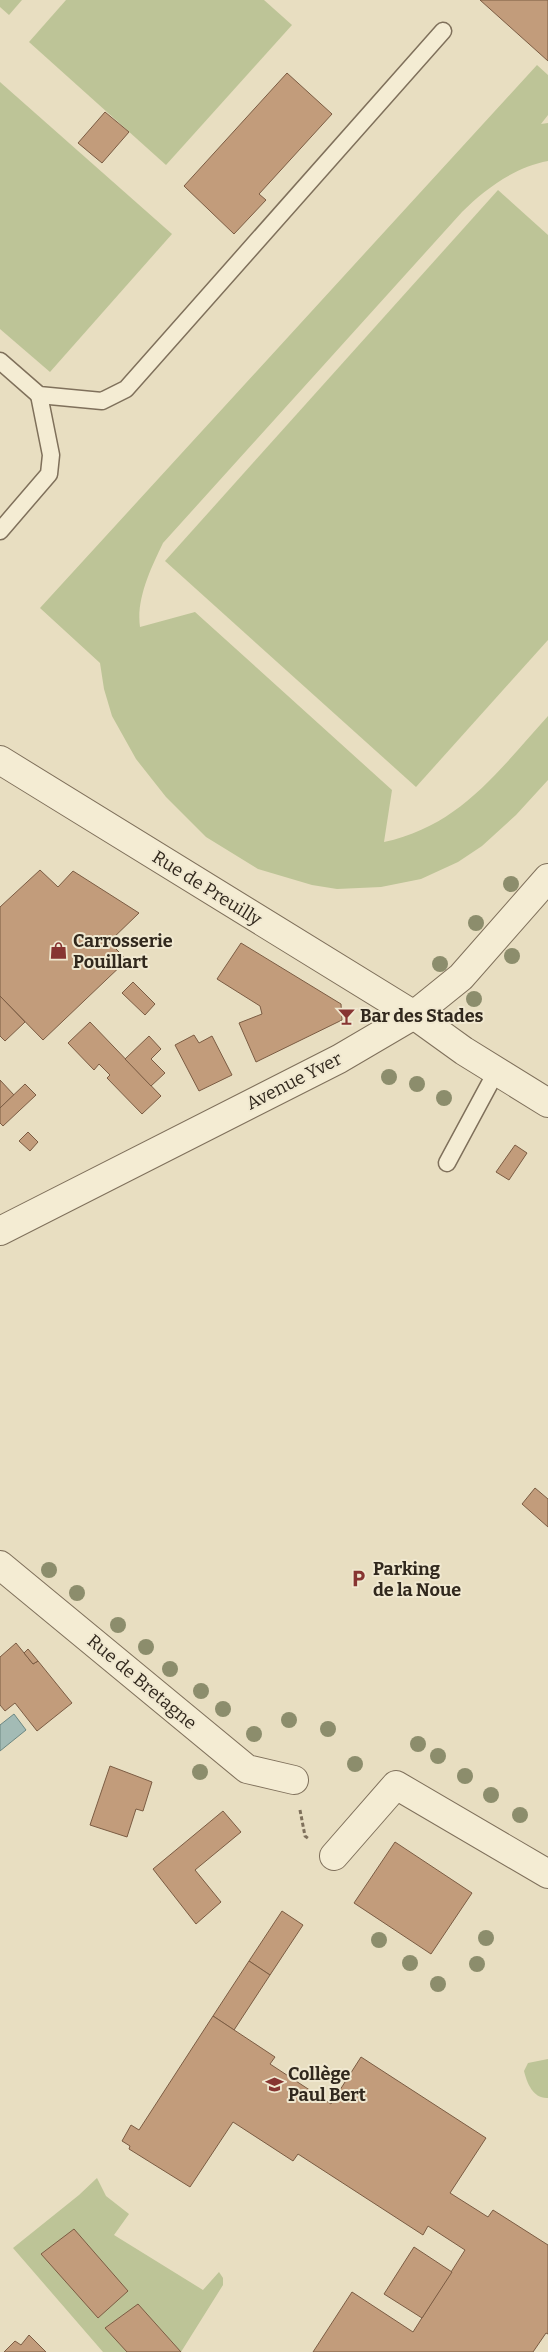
<svg xmlns="http://www.w3.org/2000/svg" width="548" height="2352" viewBox="0 0 548 2352" font-family="Bitter,serif">
	<rect width="100%" height="100%" fill="#e8dec1"/>
	<!-- green -->
	<g fill="#bdc497">
		<polygon points="0,0 22,0 9,15 0,7"/>
		<polygon points="66,0 264,0 292,25 166,165 29,42"/>
		<path d="M537 65 548 75V115L541 124 548 123V161C515 167 485 189 462 212L163 543C151 568 136 599 140 627L195 612 392 790 384 842C460 826 499 770 548 716V780L516 815 482 846 458 862 421 879 381 887 337 889 312 885 258 869 206 837 166 797 136 759 112 716 104 689 100 663 40 608Z"/>
		<polygon points="0,82 172,234 50,372 0,329"/>
		<polygon points="498,190 548,235 548,640 416,787 165,561"/>
		<path d="M548 2059V2098C533 2099 527 2083 524 2071L528 2063Z"/>
		<polygon points="97,2178 106,2196 129,2214 114,2235 203,2290 219,2272 223,2278 223,2285 181,2352 103,2352 13,2248 79,2195"/>
	</g>
	<!-- water -->
	<polygon fill="#a3bbb5" stroke="#6c8782" points="14,1714 26,1730 0,1751 0,1725"/>
	<!-- building -->
	<g fill="#c29c7b" stroke="#7b5c43">
		<polygon points="480,0 548,0 548,61"/>
		<polygon points="287,73 332,114 259,194 266,200 234,234 184,186"/>
		<polygon points="105,112 129,132 102,163 78,143"/>
		<polygon points="40,870 58,887 73,871 139,913 109,942 127,960 43,1040 0,996 0,907"/>
		<polygon points="241,943 341,1004 342,1020 256,1062 239,1023 262,1014 260,1006 217,979"/>
		<polygon points="133,982 155,1004 145,1015 122,993"/>
		<polygon points="0,996 25,1022 5,1041 0,1036"/>
		<polygon points="90,1022 161,1096 142,1114 107,1078 110,1075 99,1064 94,1070 68,1043"/>
		<polygon points="194,1035 199,1043 212,1036 232,1075 199,1091 175,1045"/>
		<polygon points="149,1036 161,1049 151,1059 165,1073 151,1086 125,1059"/>
		<polygon points="0,1080 14,1095 0,1108"/>
		<polygon points="25,1084 36,1095 3,1126 0,1123 0,1108"/>
		<polygon points="28,1132 38,1142 30,1151 19,1141"/>
		<polygon points="515,1145 527,1153 509,1180 496,1172"/>
		<polygon points="535,1488 548,1499 548,1527 522,1504"/>
		<polygon points="16,1643 33,1664 38,1661 72,1703 37,1731 15,1703 5,1711 0,1705 0,1657"/>
		<polygon points="28,1649 38,1661 33,1664 24,1653"/>
		<polygon points="110,1766 152,1782 143,1811 136,1809 127,1837 90,1825"/>
		<polygon points="223,1811 241,1832 195,1870 221,1902 196,1924 153,1869"/>
		<polygon points="395,1842 472,1893 431,1954 354,1903"/>
		<polygon points="282,1911 303,1925 270,1975 249,1961"/>
		<polygon points="249,1961 270,1975 234,2030 213,2016"/>
		<polygon points="213,2016 275,2057 270,2064 331,2104 361,2057 486,2138 450,2193 488,2217 493,2210 548,2245 548,2334 546,2333 533,2352 313,2352 352,2292 413,2332 465,2250 428,2226 423,2235 298,2154 293,2161 233,2122 190,2187 129,2149 130,2146 122,2141 131,2125 139,2130"/>
		<polygon points="74,2229 128,2291 98,2318 41,2254"/>
		<polygon points="414,2247 452,2272 422,2318 384,2294"/>
		<polygon points="138,2304 181,2352 127,2352 105,2328"/>
		<polygon points="29,2335 46,2352 4,2352 15,2341 21,2345"/>
	</g>
	<g fill="none" stroke-linecap="round" stroke-linejoin="round">
		<defs>
			<g id="service">
				<polyline points="0,361 39,395 102,401 126,389 443,31"/>
				<polyline points="0,531 49,474 51,455 39,395"/>
				<polyline points="447,1163 496,1072"/>
			</g>
			<g id="minor">
				<polyline points="0,1231 339,1059 414,1015 461,977 548,878"/>
				<polyline points="0,1565 247,1769 294,1780"/>
				<polyline points="334,1856 396,1785 548,1874"/>
			</g>
			<polyline id="tertiary" points="0,760 414,1015 464,1051 548,1103"/>
		</defs>
		<!-- service casing -->
		<use href="#service" stroke="#7f705b" stroke-width="19"/>
		<!-- minor casing -->
		<use href="#minor" stroke="#7f705b" stroke-width="30"/>
		<!-- tertiary casing -->
		<use href="#tertiary" stroke="#7f705b" stroke-width="30"/>
		<!-- path -->
		<polyline stroke="#7f705b" stroke-width="3" stroke-dasharray="4 2.5" stroke-linecap="butt" points="300,1810 305,1836 309,1839"/>
		<!-- service -->
		<use href="#service" stroke="#f4ecd3" stroke-width="16"/>
		<!-- minor -->
		<use href="#minor" stroke="#f4ecd3" stroke-width="28"/>
		<!-- tertiary -->
		<use href="#tertiary" stroke="#f4ecd3" stroke-width="28"/>
	</g>
	<!-- trees -->
	<g fill="#8c8d6c">
		<circle cx="511" cy="884" r="8"/>
		<circle cx="476" cy="923" r="8"/>
		<circle cx="512" cy="956" r="8"/>
		<circle cx="440" cy="964" r="8"/>
		<circle cx="474" cy="999" r="8"/>
		<circle cx="389" cy="1077" r="8"/>
		<circle cx="417" cy="1084" r="8"/>
		<circle cx="444" cy="1098" r="8"/>
		<circle cx="49" cy="1570" r="8"/>
		<circle cx="77" cy="1593" r="8"/>
		<circle cx="118" cy="1625" r="8"/>
		<circle cx="146" cy="1647" r="8"/>
		<circle cx="170" cy="1669" r="8"/>
		<circle cx="201" cy="1691" r="8"/>
		<circle cx="223" cy="1709" r="8"/>
		<circle cx="289" cy="1720" r="8"/>
		<circle cx="328" cy="1729" r="8"/>
		<circle cx="254" cy="1734" r="8"/>
		<circle cx="418" cy="1744" r="8"/>
		<circle cx="438" cy="1756" r="8"/>
		<circle cx="355" cy="1764" r="8"/>
		<circle cx="200" cy="1772" r="8"/>
		<circle cx="465" cy="1776" r="8"/>
		<circle cx="491" cy="1795" r="8"/>
		<circle cx="520" cy="1815" r="8"/>
		<circle cx="486" cy="1938" r="8"/>
		<circle cx="379" cy="1940" r="8"/>
		<circle cx="410" cy="1963" r="8"/>
		<circle cx="477" cy="1964" r="8"/>
		<circle cx="438" cy="1984" r="8"/>
	</g>
	<!-- icons -->
	<defs>
		<symbol id="shop-bare" viewBox="-9 -9 18 18"><path d="M-5-2.5h2.3a2.7 3.5 0 0 1 5.4 0H5L5.5 6h-11ZM-1.5-2.5h3a1.5 2.3 0 0 0-3 0Z" fill="#873532" stroke="#f0e8d0" stroke-width="2.5" paint-order="stroke"/></symbol>
		<symbol id="bar-bare" viewBox="-9 -9 18 18"><path d="M-6-5H6L.8 .8V4.5H3.5V6h-7V4.5H-.8V.8Z" fill="#873532" stroke="#f0e8d0" stroke-width="2.5" paint-order="stroke"/></symbol>
		<symbol id="parking-bare" viewBox="-9 -9 18 18"><path d="M-3.5-5.5H1a3.5 3.5 0 0 1 0 7H-1V5.5H-3.5ZM-1-3.4V-.6H.8a1.4 1.4 0 0 0 0-2.8Z" fill="#873532" stroke="#f0e8d0" stroke-width="2.5" paint-order="stroke"/></symbol>
		<symbol id="school-bare" viewBox="-9 -9 18 18"><path d="M0-5L7-2L0 1L-7-2ZM-4 1L0 2.5L4 1V4Q0 6-4 4Z" fill="#873532" stroke="#f0e8d0" stroke-width="2.5" paint-order="stroke"/></symbol>
	</defs>
	<g fill-rule="evenodd">
		<use href="#shop-bare" x="46" y="938" width="25" height="25"/>
		<use href="#bar-bare" x="334" y="1004" width="25" height="25"/>
		<use href="#parking-bare" x="346" y="1566" width="25" height="25"/>
		<use href="#school-bare" x="262" y="2072" width="25" height="25"/>
	</g>
	<g text-anchor="middle" dominant-baseline="central" stroke-width="4" stroke-linejoin="round" paint-order="stroke">
		<!-- street labels -->
		<g font-size="18" fill="#31281d" stroke="#f0e8d0">
			<text transform="translate(207 888) rotate(32)">Rue de Preuilly</text>
			<text transform="translate(294 1081) rotate(-27)">Avenue Yver</text>
			<text transform="translate(142 1682) rotate(40)">Rue de Bretagne</text>
		</g>
		<!-- poi labels -->
		<g font-size="18" font-weight="bold" fill="#31281d" stroke="#f0e8d0" text-anchor="start">
			<text x="73" y="941">Carrosserie<tspan x="73" dy="21">Pouillart</tspan></text>
			<text x="360" y="1016">Bar des Stades</text>
			<text x="373" y="1569">Parking<tspan x="373" dy="21">de la Noue</tspan></text>
			<text x="288" y="2074">Collège<tspan x="288" dy="21">Paul Bert</tspan></text>
		</g>
	</g>
</svg>
